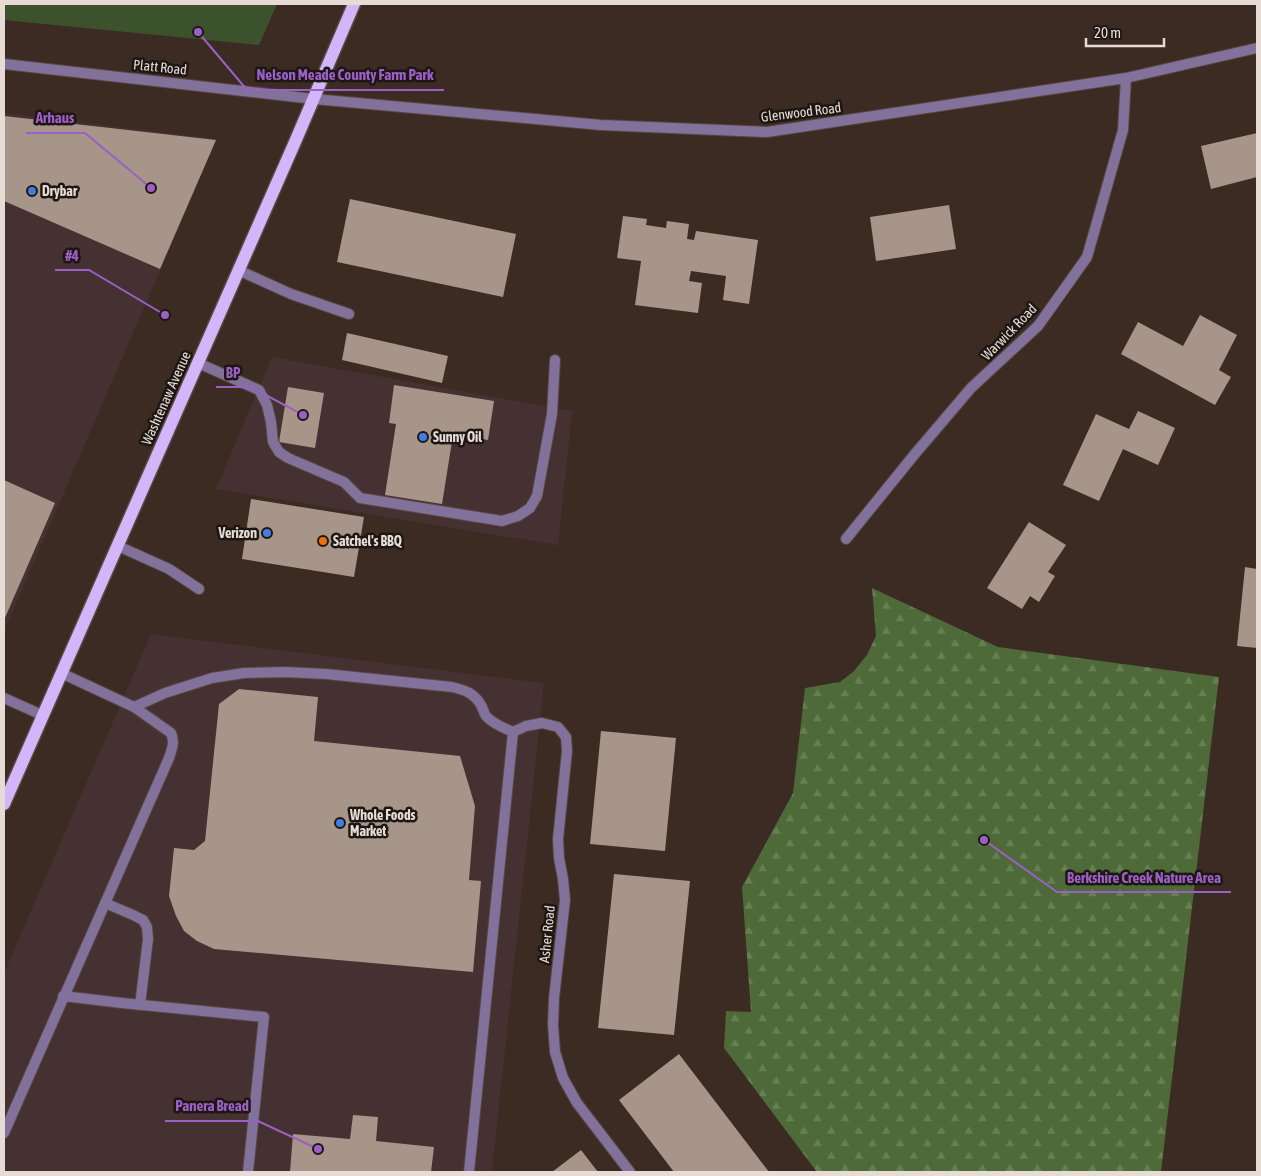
<svg xmlns="http://www.w3.org/2000/svg" width="1261" height="1176" viewBox="0 0 1261 1176" font-family="'Asap Condensed',sans-serif">
	<defs>
		<pattern id="forest-firs" width="22" height="20" patternUnits="userSpaceOnUse" patternTransform="scale(1.25)"><rect width="22" height="20" fill="#4d6a38"/><path d="M5 1l3.5 6h-7zM16 11l3.5 6h-7z" fill="#677f54"/></pattern>
	</defs>
	<rect width="100%" height="100%" fill="#3b2b23"/>
	<!-- commercial -->
	<g fill="#453131">
		<polygon points="4,113 217,139 4,631"/>
		<polygon points="272,357 572,411 558,545 216,489"/>
		<polygon points="151,634 544,683 492,1172 4,1172 4,973"/>
	</g>
	<!-- forest -->
	<polygon fill="url(#forest-firs)" points="872,588 998,647 1219,677 1161,1172 817,1172 724,1048 726,1011 751,1012 742,887 793,793 805,688 840,682 853,672 867,655 876,636"/>
	<!-- green -->
	<polygon fill="#3c522d" points="4,4 277,4 259,45 4,20"/>
	<!-- building -->
	<g fill="#a79589">
		<polygon points="4,116 216,140 160,269 4,201"/>
		<polygon points="1257,133 1257,177 1211,189 1201,146"/>
		<polygon points="350,199 516,234 503,297 337,262"/>
		<polygon points="949,205 956,249 876,261 870,217"/>
		<polygon points="623,216 647,219 646,225 666,228 667,221 689,224 687,239 694,240 696,231 758,240 749,304 723,300 726,276 691,271 689,281 702,283 698,313 635,305 641,261 617,258"/>
		<polygon points="1200,315 1237,335 1219,370 1231,377 1215,405 1121,354 1138,322 1183,346"/>
		<polygon points="347,333 448,356 442,383 342,360"/>
		<polygon points="394,385 494,401 488,440 453,435 442,504 385,495 396,424 389,423"/>
		<polygon points="288,387 324,393 315,448 279,442"/>
		<polygon points="1138,411 1175,428 1158,465 1123,449 1099,501 1063,485 1096,414 1129,429"/>
		<polygon points="4,480 55,503 4,620"/>
		<polygon points="251,499 364,517 354,577 242,559"/>
		<polygon points="1029,522 1066,545 1048,572 1055,576 1039,602 1030,596 1022,609 987,588"/>
		<polygon points="1245,567 1257,569 1257,648 1237,646"/>
		<polygon points="239,689 318,697 314,741 460,756 475,806 469,880 481,881 473,972 214,949 197,941 184,931 176,916 169,896 174,848 194,850 205,841 219,704"/>
		<polygon points="601,731 676,738 665,851 590,844"/>
		<polygon points="614,874 690,881 674,1035 598,1028"/>
		<polygon points="679,1054 769,1172 674,1172 619,1100"/>
		<polygon points="353,1115 378,1117 376,1141 434,1147 431,1172 290,1172 293,1134 350,1139"/>
		<polygon points="581,1150 598,1172 552,1172"/>
	</g>
	<g fill="none" stroke-linecap="round" stroke-linejoin="round">
		<defs>
			<g id="service">
				<polyline points="238,270 291,294 349,314"/>
				<polyline points="198,363 259,390 267,405 271,422 273,442 279,452 288,458 344,482 360,498 502,521 518,516 530,508 537,496 552,414 555,360"/>
				<polyline points="118,546 169,569 199,589"/>
				<polyline points="4,698 42,715"/>
				<path d="M134 707 165 693 212 678 244 673 285 672 326 674 452 687C465 690 474 693 481 705 483 709 484 713 486 716 493 724 504 728 513 732L469 1172"/>
				<polyline points="105,903 133,915 143,920 147,927 148,939 140,1005"/>
				<polyline points="63,996 122,1003 264,1017 248,1172"/>
				<path d="M4 1133 169 758C172 749 175 742 171 733L134 707 61 673"/>
			</g>
			<g id="minor">
				<polyline points="314,99 601,125 767,132 1126,78 1257,48"/>
				<polyline points="846,539 914,455 971,388 1038,326 1087,257 1123,130 1126,78"/>
				<polyline points="513,732 526,726 542,723 558,727 566,737 567,751 558,839 559,858 563,879 565,900 554,998 553,1025 555,1052 563,1078 577,1103 630,1172"/>
			</g>
			<polyline id="tertiary" points="4,64 314,99"/>
			<polyline id="primary" points="4,804 295,142 354,4"/>
		</defs>
		<!-- service casing -->
		<use href="#service" stroke="#56473f" stroke-width="12"/>
		<!-- minor casing -->
		<use href="#minor" stroke="#56473f" stroke-width="12"/>
		<!-- tertiary casing -->
		<use href="#tertiary" stroke="#56473f" stroke-width="12"/>
		<!-- primary casing -->
		<use href="#primary" stroke="#56473f" stroke-width="15"/>
		<!-- service -->
		<use href="#service" stroke="#82719a" stroke-width="10"/>
		<!-- minor -->
		<use href="#minor" stroke="#82719a" stroke-width="10"/>
		<!-- tertiary -->
		<use href="#tertiary" stroke="#82719a" stroke-width="10"/>
		<!-- primary -->
		<use href="#primary" stroke="#d2b6f9" stroke-width="12"/>
	</g>
	<!-- markers -->
	<g fill="#3f7fe0" stroke="#1d1612" stroke-width="2">
		<circle cx="32" cy="191" r="5"/>
		<circle cx="423" cy="437" r="5"/>
		<circle cx="267" cy="533" r="5"/>
		<circle cx="340" cy="823" r="5"/>
	</g>
	<circle fill="#e8710a" stroke="#1d1612" stroke-width="2" cx="323" cy="541" r="5"/>
	<g text-anchor="middle" dominant-baseline="central" stroke-width="5" stroke-linejoin="round" paint-order="stroke">
		<!-- street labels -->
		<g font-size="14" fill="#e6dbd5" stroke="#1d1612">
			<text transform="translate(160 67) rotate(6)">Platt Road</text>
			<text transform="translate(801 112) rotate(-7)">Glenwood Road</text>
			<text transform="translate(1009 332) rotate(-46)">Warwick Road</text>
			<text transform="translate(166 398) rotate(-66)">Washtenaw Avenue</text>
			<text transform="translate(547 934) rotate(-84)">Asher Road</text>
		</g>
		<!-- poi labels -->
		<g font-size="14" font-weight="bold" fill="#e6dbd5" stroke="#1d1612" text-anchor="start">
			<text x="42" y="191">Drybar</text>
			<text x="433" y="437">Sunny Oil</text>
			<text x="257" y="533" text-anchor="end">Verizon</text>
			<text x="333" y="541">Satchel's BBQ</text>
			<text x="350" y="815">Whole Foods<tspan x="350" dy="16">Market</tspan></text>
		</g>
	</g>
	<!-- callouts -->
	<path fill="none" stroke="#9b60c6" stroke-width="2" d="M198 32L247 90H444M151 188L85 133H26M165 315L89 270H55M303 415L251 387H216M984 840L1057 892H1231M318 1149L258 1121H165"/>
	<g fill="#9b60c6" stroke="#1d1612" stroke-width="2">
		<circle cx="198" cy="32" r="5"/>
		<circle cx="151" cy="188" r="5"/>
		<circle cx="165" cy="315" r="5"/>
		<circle cx="303" cy="415" r="5"/>
		<circle cx="984" cy="840" r="5"/>
		<circle cx="318" cy="1149" r="5"/>
	</g>
	<g font-size="15" text-anchor="middle" font-weight="bold" fill="#9b60c6" stroke="#1d1612" stroke-width="5" stroke-linejoin="round" paint-order="stroke">
		<text x="345" y="80">Nelson Meade County Farm Park</text>
		<text x="55" y="123">Arhaus</text>
		<text x="72" y="261">#4</text>
		<text x="233" y="378">BP</text>
		<text x="1144" y="883">Berkshire Creek Nature Area</text>
		<text x="212" y="1111">Panera Bread</text>
	</g>
	<!-- border -->
	<rect width="1261" height="1176" fill="none" stroke="#e6dbd5" stroke-width="10"/>
	<!-- scale -->
	<path d="M1086 38v8h78v-8" fill="none" stroke="#e6dbd5" stroke-width="2.5"/>
	<text x="1094" y="38" font-size="15" fill="#e6dbd5" stroke="#1d1612" stroke-width="4" paint-order="stroke">20 m</text>
</svg>
